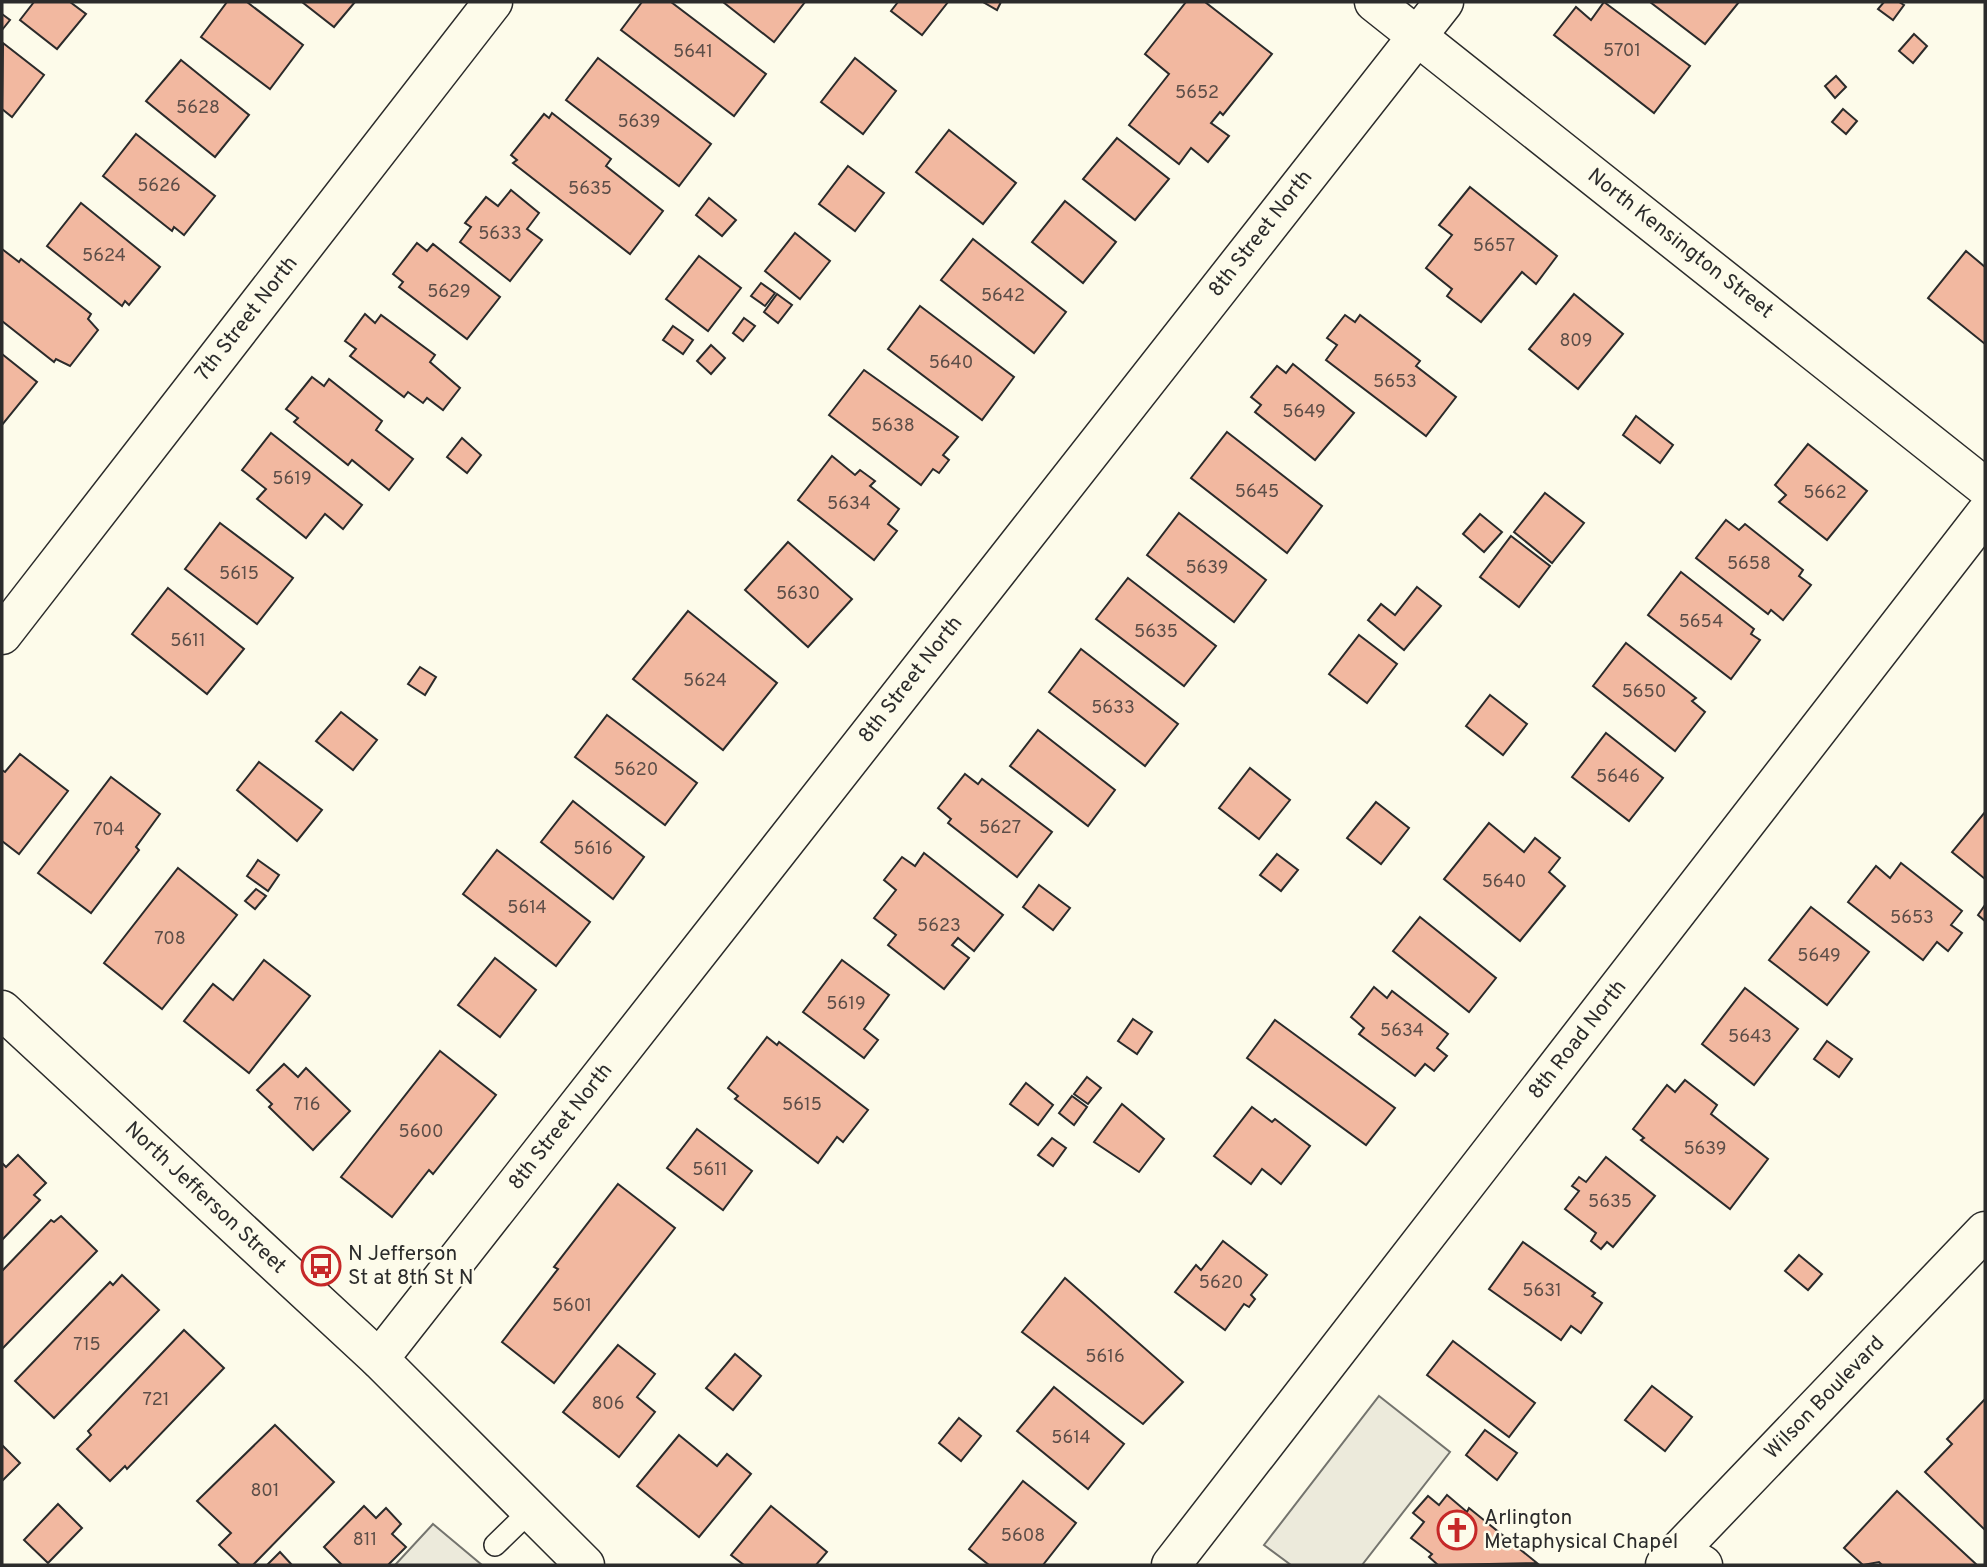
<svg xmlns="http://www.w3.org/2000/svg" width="1987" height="1567" viewBox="0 0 1987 1567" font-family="Overpass,sans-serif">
	<rect width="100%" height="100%" fill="#fdfbea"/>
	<!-- parking -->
	<g fill="#eceadb" stroke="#74746e" stroke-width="2">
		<polygon points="1379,1396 1450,1452 1362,1565 1291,1565 1264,1545"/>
		<polygon points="433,1524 482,1565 395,1565"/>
	</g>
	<!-- building -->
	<g fill="#f2b8a0" stroke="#2b2b2b" stroke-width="2">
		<polygon points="34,2 70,2 86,14 57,49 20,20"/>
		<polygon points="227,2 247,2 303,45 270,89 201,37"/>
		<polygon points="302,2 355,2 334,27"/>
		<polygon points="642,2 671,2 766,74 734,116 621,30"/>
		<polygon points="723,2 805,2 774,42"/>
		<polygon points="898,2 948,2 922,35 891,11"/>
		<polygon points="983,2 1001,2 997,10"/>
		<polygon points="1186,2 1205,2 1272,54 1223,115 1220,112 1211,123 1229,136 1208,162 1191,148 1179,164 1129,125 1169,74 1145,54"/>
		<polygon points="1604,2 1690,66 1654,113 1554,35 1576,7 1591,20"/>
		<polygon points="1650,2 1739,2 1705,44"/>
		<polygon points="1884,2 1899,2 1904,5 1893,20 1878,9"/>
		<polygon points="2,14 10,20 2,30"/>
		<polygon points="1914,34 1927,46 1913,63 1899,51"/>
		<polygon points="3,43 44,75 12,117 2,109"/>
		<polygon points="598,58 711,144 679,186 566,100"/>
		<polygon points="855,58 896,91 863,134 821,102"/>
		<polygon points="181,60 249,115 215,157 146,101"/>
		<polygon points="1836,76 1846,87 1835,98 1825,86"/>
		<polygon points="1843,109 1857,121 1846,134 1832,122"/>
		<polygon points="552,113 611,159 606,166 663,211 630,254 513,163 517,160 511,155 544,114 549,118"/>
		<polygon points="949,130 1016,183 983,224 916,172"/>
		<polygon points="136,134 215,196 184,235 174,227 172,231 103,176"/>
		<polygon points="1117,138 1169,179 1135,220 1083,179"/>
		<polygon points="848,166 884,193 855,231 819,204"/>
		<polygon points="1470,187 1557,256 1536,284 1522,272 1481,322 1447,296 1452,289 1426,268 1452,235 1439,225"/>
		<polygon points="511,190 539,213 527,229 542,240 510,281 460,242 471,227 465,223 486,197 498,206"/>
		<polygon points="709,198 736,220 722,236 696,215"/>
		<polygon points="1065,201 1116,242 1083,283 1032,242"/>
		<polygon points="81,203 160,267 129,305 125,301 122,306 47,246"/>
		<polygon points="795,233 830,261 800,299 765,271"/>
		<polygon points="973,239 1066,312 1034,353 941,280"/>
		<polygon points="417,243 427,251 433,244 500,297 467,339 399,287 403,282 393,274"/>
		<polygon points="2,249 19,262 21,259 91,314 88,319 98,330 70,366 56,359 54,362 2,321"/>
		<polygon points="1966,251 1985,267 1985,344 1928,298"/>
		<polygon points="699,256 741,288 708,331 666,299"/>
		<polygon points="761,283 775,293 765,306 751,296"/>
		<polygon points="777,294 792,305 778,323 764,312"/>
		<polygon points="1574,294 1623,334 1578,389 1529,349"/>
		<polygon points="920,306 1014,377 982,420 888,349"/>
		<polygon points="365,314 375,323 381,315 435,355 430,362 460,388 443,410 427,398 423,403 408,392 404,397 350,356 356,349 345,341"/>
		<polygon points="1345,315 1355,322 1360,315 1420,361 1416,366 1456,397 1426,436 1326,360 1337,345 1327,338"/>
		<polygon points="744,318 755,326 743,341 733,333"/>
		<polygon points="673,326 693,340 683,354 663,340"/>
		<polygon points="711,345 725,358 711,374 697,361"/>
		<polygon points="2,354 37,382 2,425"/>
		<polygon points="1293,364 1354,413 1315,460 1255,412 1261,405 1251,397 1277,366 1286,373"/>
		<polygon points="864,370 958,437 943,455 949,460 939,473 933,469 921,485 829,415"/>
		<polygon points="312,377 324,386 329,379 382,421 376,430 413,459 389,490 352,460 348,465 294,422 298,418 286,409"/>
		<polygon points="1636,416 1673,445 1660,463 1623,435"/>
		<polygon points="1227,432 1322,506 1287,553 1191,478"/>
		<polygon points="271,433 362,505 343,529 325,514 306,538 257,499 266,489 242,470"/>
		<polygon points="462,438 481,455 467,473 447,457"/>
		<polygon points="1808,444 1867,491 1827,540 1779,502 1786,495 1775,485"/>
		<polygon points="832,456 855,475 860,470 875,481 870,486 899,509 888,524 897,531 874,560 798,500"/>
		<polygon points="1545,493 1584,523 1552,563 1514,532"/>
		<polygon points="1179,513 1266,580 1234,622 1147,555"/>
		<polygon points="1480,514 1502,532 1484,552 1463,534"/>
		<polygon points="1726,520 1739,530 1745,524 1803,570 1799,576 1811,585 1783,620 1771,610 1768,614 1696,558"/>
		<polygon points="220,523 293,578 257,624 185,569"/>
		<polygon points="1511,536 1550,566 1519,607 1480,577"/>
		<polygon points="788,542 852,599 808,647 745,590"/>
		<polygon points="1681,572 1754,629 1751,634 1760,640 1731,679 1648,615"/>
		<polygon points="1128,578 1216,646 1184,686 1096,619"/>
		<polygon points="1417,587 1441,606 1404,650 1368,620 1381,604 1395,615"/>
		<polygon points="168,588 244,649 207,694 132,634"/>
		<polygon points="688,611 777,683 723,750 633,679"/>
		<polygon points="1359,635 1397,664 1367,703 1329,674"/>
		<polygon points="1626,643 1696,698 1692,701 1705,712 1675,751 1593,686"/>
		<polygon points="1081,649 1178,724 1145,766 1049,692"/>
		<polygon points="420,667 436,677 425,695 408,684"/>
		<polygon points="1490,695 1527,724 1503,755 1466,726"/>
		<polygon points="341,712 377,740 353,770 316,741"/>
		<polygon points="607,715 697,783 665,825 575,757"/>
		<polygon points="1038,730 1115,790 1088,826 1010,766"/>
		<polygon points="1606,733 1663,778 1629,821 1572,777"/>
		<polygon points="20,754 68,791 19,854 2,841 2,770 5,772"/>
		<polygon points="259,762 322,810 297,841 237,790"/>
		<polygon points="1250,768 1290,800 1259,839 1219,808"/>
		<polygon points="965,774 978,784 982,779 1052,832 1017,877 948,823 951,819 938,808"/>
		<polygon points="111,777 160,814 136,847 139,850 91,913 38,873"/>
		<polygon points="573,801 644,857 613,899 541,842"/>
		<polygon points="1376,802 1409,828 1381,864 1347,838"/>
		<polygon points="1985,812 1985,879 1952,852"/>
		<polygon points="1489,823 1524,852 1535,838 1560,858 1549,872 1565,886 1520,941 1444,879"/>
		<polygon points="497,850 590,922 556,966 463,894"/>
		<polygon points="924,853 1003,915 974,951 958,938 952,945 969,958 944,989 888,945 896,935 874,918 896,890 884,880 902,857 915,866"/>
		<polygon points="1277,854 1298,870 1281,891 1260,875"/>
		<polygon points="258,860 279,875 268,891 247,876"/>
		<polygon points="1901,863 1962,911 1951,925 1962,933 1948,951 1937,942 1923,960 1848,902 1876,866 1890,878"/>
		<polygon points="178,868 237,915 162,1009 104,963"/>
		<polygon points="1039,885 1070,908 1053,930 1023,907"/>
		<polygon points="256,889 266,896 255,909 245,901"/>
		<polygon points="1985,905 1985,921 1978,915"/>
		<polygon points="1811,907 1869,952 1827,1005 1769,960"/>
		<polygon points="1420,917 1496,978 1469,1012 1393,951"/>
		<polygon points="495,958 536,990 500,1037 458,1005"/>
		<polygon points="264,960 310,996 249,1073 184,1021 213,984 233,1000"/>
		<polygon points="842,960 889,995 864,1029 878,1040 864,1058 803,1012"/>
		<polygon points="1374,987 1387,998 1392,991 1448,1034 1437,1048 1447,1056 1434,1071 1425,1064 1415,1076 1359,1034 1364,1028 1351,1017"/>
		<polygon points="1745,988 1798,1029 1754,1085 1702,1044"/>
		<polygon points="1133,1019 1152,1032 1137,1054 1118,1041"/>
		<polygon points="1275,1020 1395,1108 1366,1145 1247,1058"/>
		<polygon points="767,1037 777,1045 779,1042 868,1110 843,1142 837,1137 818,1163 735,1099 738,1096 728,1088"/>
		<polygon points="1827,1041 1852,1059 1839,1077 1814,1059"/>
		<polygon points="440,1051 496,1095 433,1174 429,1170 392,1217 341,1177"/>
		<polygon points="284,1064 298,1077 306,1068 350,1111 313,1150 269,1107 272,1104 257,1090"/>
		<polygon points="1087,1077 1101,1088 1088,1104 1074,1094"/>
		<polygon points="1685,1080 1717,1105 1711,1114 1768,1159 1730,1209 1641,1140 1644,1138 1633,1129 1667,1085 1675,1092"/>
		<polygon points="1026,1083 1053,1105 1038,1125 1010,1104"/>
		<polygon points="1072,1096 1087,1107 1074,1125 1059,1113"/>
		<polygon points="1122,1104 1164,1139 1139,1172 1094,1142"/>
		<polygon points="1252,1107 1272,1122 1275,1119 1310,1146 1281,1184 1262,1169 1251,1184 1214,1156"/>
		<polygon points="697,1129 752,1171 723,1210 667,1168"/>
		<polygon points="1052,1138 1066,1148 1053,1166 1038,1155"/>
		<polygon points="18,1155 46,1183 34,1195 40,1200 2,1240 2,1163 6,1167"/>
		<polygon points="1606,1157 1655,1196 1613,1247 1607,1242 1601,1249 1591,1241 1596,1233 1565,1209 1579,1191 1572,1186 1579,1177 1586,1182"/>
		<polygon points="618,1184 675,1228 554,1383 502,1342 558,1269 554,1267"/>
		<polygon points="61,1216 97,1251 2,1349 2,1271 51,1220 54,1222"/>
		<polygon points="1223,1241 1267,1275 1251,1295 1255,1299 1249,1307 1244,1304 1225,1330 1175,1292 1196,1265 1201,1270"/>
		<polygon points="1523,1242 1595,1293 1592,1296 1602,1303 1581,1333 1571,1326 1561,1340 1489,1289"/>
		<polygon points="1799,1255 1822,1274 1808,1290 1785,1271"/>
		<polygon points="122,1275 159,1310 54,1418 15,1381 110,1282 113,1285"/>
		<polygon points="1065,1278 1183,1382 1143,1424 1022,1332"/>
		<polygon points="184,1330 224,1368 127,1469 125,1466 110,1481 77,1449 91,1435 88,1431"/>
		<polygon points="1453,1341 1535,1403 1509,1437 1427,1375"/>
		<polygon points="618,1345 655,1374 637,1397 655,1412 619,1457 563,1412"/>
		<polygon points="735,1354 761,1376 733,1410 706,1388"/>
		<polygon points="1652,1386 1692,1417 1665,1451 1625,1420"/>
		<polygon points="1054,1387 1124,1444 1088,1489 1017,1431"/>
		<polygon points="1985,1399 1985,1530 1925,1472 1952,1444 1947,1439"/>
		<polygon points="959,1418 981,1436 961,1461 939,1443"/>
		<polygon points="275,1425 334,1482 253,1565 240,1565 219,1545 231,1533 197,1501"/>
		<polygon points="1485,1430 1517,1453 1497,1480 1466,1455"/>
		<polygon points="679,1435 717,1466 727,1454 751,1474 699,1537 637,1486"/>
		<polygon points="2,1445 20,1463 2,1481"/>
		<polygon points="1023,1481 1076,1523 1043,1565 989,1565 969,1549"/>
		<polygon points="1897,1491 1977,1565 1882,1565 1879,1562 1863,1565 1844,1548"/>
		<polygon points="1447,1495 1467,1512 1469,1508 1537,1563 1438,1565 1429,1557 1432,1554 1411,1538 1424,1522 1413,1513 1428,1496 1439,1505"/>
		<polygon points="58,1504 82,1528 48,1563 24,1540"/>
		<polygon points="364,1506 376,1518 386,1508 401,1524 392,1534 406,1547 388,1565 342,1565 324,1547"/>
		<polygon points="771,1506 827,1552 816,1565 744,1565 731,1555"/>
		<polygon points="280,1552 292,1565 267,1565"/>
	</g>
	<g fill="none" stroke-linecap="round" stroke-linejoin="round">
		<defs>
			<polyline id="lane" points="495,1545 530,1511"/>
			<g id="street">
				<polyline points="1374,2 1985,487"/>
				<polyline points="2,635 493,2"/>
				<polyline points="2,1010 379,1359 585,1565"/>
				<polyline points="379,1359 1444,2"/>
				<polyline points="1680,1551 1703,1565"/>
				<polyline points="1171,1565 1985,514"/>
			</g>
			<polyline id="secondary" points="1665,1565 1985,1231"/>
		</defs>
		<!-- lane casing -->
		<use href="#lane" stroke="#2b2b2b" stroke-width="24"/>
		<!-- street casing -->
		<use href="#street" stroke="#2b2b2b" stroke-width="41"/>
		<!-- secondary casing -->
		<use href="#secondary" stroke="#2b2b2b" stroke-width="41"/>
		<!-- lane -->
		<use href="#lane" stroke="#fdfbea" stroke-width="21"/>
		<!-- street -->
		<use href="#street" stroke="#fdfbea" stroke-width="38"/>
		<!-- secondary -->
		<use href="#secondary" stroke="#fdfbea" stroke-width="38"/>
	</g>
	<!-- icons -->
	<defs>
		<symbol id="bus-ring" viewBox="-11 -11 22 22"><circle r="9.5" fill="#fdfbea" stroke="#c62828" stroke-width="1.5"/><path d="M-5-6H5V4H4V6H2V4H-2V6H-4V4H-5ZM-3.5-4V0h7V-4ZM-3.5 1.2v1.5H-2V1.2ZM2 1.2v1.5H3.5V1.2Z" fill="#c62828"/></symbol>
		<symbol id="church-ring" viewBox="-11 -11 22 22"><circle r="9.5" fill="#fdfbea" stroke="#c62828" stroke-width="1.5"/><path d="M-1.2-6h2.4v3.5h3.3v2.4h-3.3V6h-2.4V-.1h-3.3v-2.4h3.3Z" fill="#c62828"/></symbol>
	</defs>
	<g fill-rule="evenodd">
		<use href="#bus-ring" x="299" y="1244" width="44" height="44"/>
		<use href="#church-ring" x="1435" y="1508" width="44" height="44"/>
	</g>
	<g text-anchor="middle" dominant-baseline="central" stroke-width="5" stroke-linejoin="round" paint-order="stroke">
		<!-- number labels -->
		<g font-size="18" fill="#5d4e48">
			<text x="1622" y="51">5701</text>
			<text x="693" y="52">5641</text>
			<text x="1197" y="93">5652</text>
			<text x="198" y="108">5628</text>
			<text x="639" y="122">5639</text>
			<text x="159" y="186">5626</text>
			<text x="590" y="189">5635</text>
			<text x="500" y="234">5633</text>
			<text x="1494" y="246">5657</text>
			<text x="104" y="256">5624</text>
			<text x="449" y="292">5629</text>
			<text x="1003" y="296">5642</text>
			<text x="1576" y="341">809</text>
			<text x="951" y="363">5640</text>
			<text x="1395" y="382">5653</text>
			<text x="1304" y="412">5649</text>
			<text x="893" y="426">5638</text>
			<text x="292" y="479">5619</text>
			<text x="1257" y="492">5645</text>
			<text x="1825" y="493">5662</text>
			<text x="849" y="504">5634</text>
			<text x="1749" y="564">5658</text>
			<text x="1207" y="568">5639</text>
			<text x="239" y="574">5615</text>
			<text x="798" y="594">5630</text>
			<text x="1701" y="622">5654</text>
			<text x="1156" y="632">5635</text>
			<text x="188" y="641">5611</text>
			<text x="705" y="681">5624</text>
			<text x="1644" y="692">5650</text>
			<text x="1113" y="708">5633</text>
			<text x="636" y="770">5620</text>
			<text x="1618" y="777">5646</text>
			<text x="1000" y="828">5627</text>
			<text x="109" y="830">704</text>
			<text x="593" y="849">5616</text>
			<text x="1504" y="882">5640</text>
			<text x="527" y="908">5614</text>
			<text x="1912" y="918">5653</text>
			<text x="939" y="926">5623</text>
			<text x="170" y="939">708</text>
			<text x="1819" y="956">5649</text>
			<text x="846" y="1004">5619</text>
			<text x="1402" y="1031">5634</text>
			<text x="1750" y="1037">5643</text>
			<text x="307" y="1105">716</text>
			<text x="802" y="1105">5615</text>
			<text x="421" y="1132">5600</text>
			<text x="1705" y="1149">5639</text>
			<text x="710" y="1170">5611</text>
			<text x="1610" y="1202">5635</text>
			<text x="1221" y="1283">5620</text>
			<text x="1542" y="1291">5631</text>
			<text x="572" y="1306">5601</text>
			<text x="87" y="1345">715</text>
			<text x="1105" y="1357">5616</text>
			<text x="156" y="1400">721</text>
			<text x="608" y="1404">806</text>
			<text x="1071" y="1438">5614</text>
			<text x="265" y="1491">801</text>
			<text x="1023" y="1536">5608</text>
			<text x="365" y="1540">811</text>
		</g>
		<!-- street labels -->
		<g font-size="21" fill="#2b2b2b" stroke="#fdfbea">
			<text transform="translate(1261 234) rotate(-52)">8th Street North</text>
			<text transform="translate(1680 244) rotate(38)">North Kensington Street</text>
			<text transform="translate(247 319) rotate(-52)">7th Street North</text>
			<text transform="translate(911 680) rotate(-52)">8th Street North</text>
			<text transform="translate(1578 1040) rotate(-52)">8th Road North</text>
			<text transform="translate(561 1127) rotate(-52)">8th Street North</text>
			<text transform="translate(205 1198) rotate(43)">North Jefferson Street</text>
			<text transform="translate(1825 1398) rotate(-46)">Wilson Boulevard</text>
		</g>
		<!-- poi labels -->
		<g font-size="21" fill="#2b2b2b" stroke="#fdfbea" text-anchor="start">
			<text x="348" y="1254">N Jefferson<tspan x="348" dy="24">St at 8th St N</tspan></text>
			<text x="1484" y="1518">Arlington<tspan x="1484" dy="24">Metaphysical Chapel</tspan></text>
		</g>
	</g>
	<!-- border -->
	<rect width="1987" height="1567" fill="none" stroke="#2b2b2b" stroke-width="7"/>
</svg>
